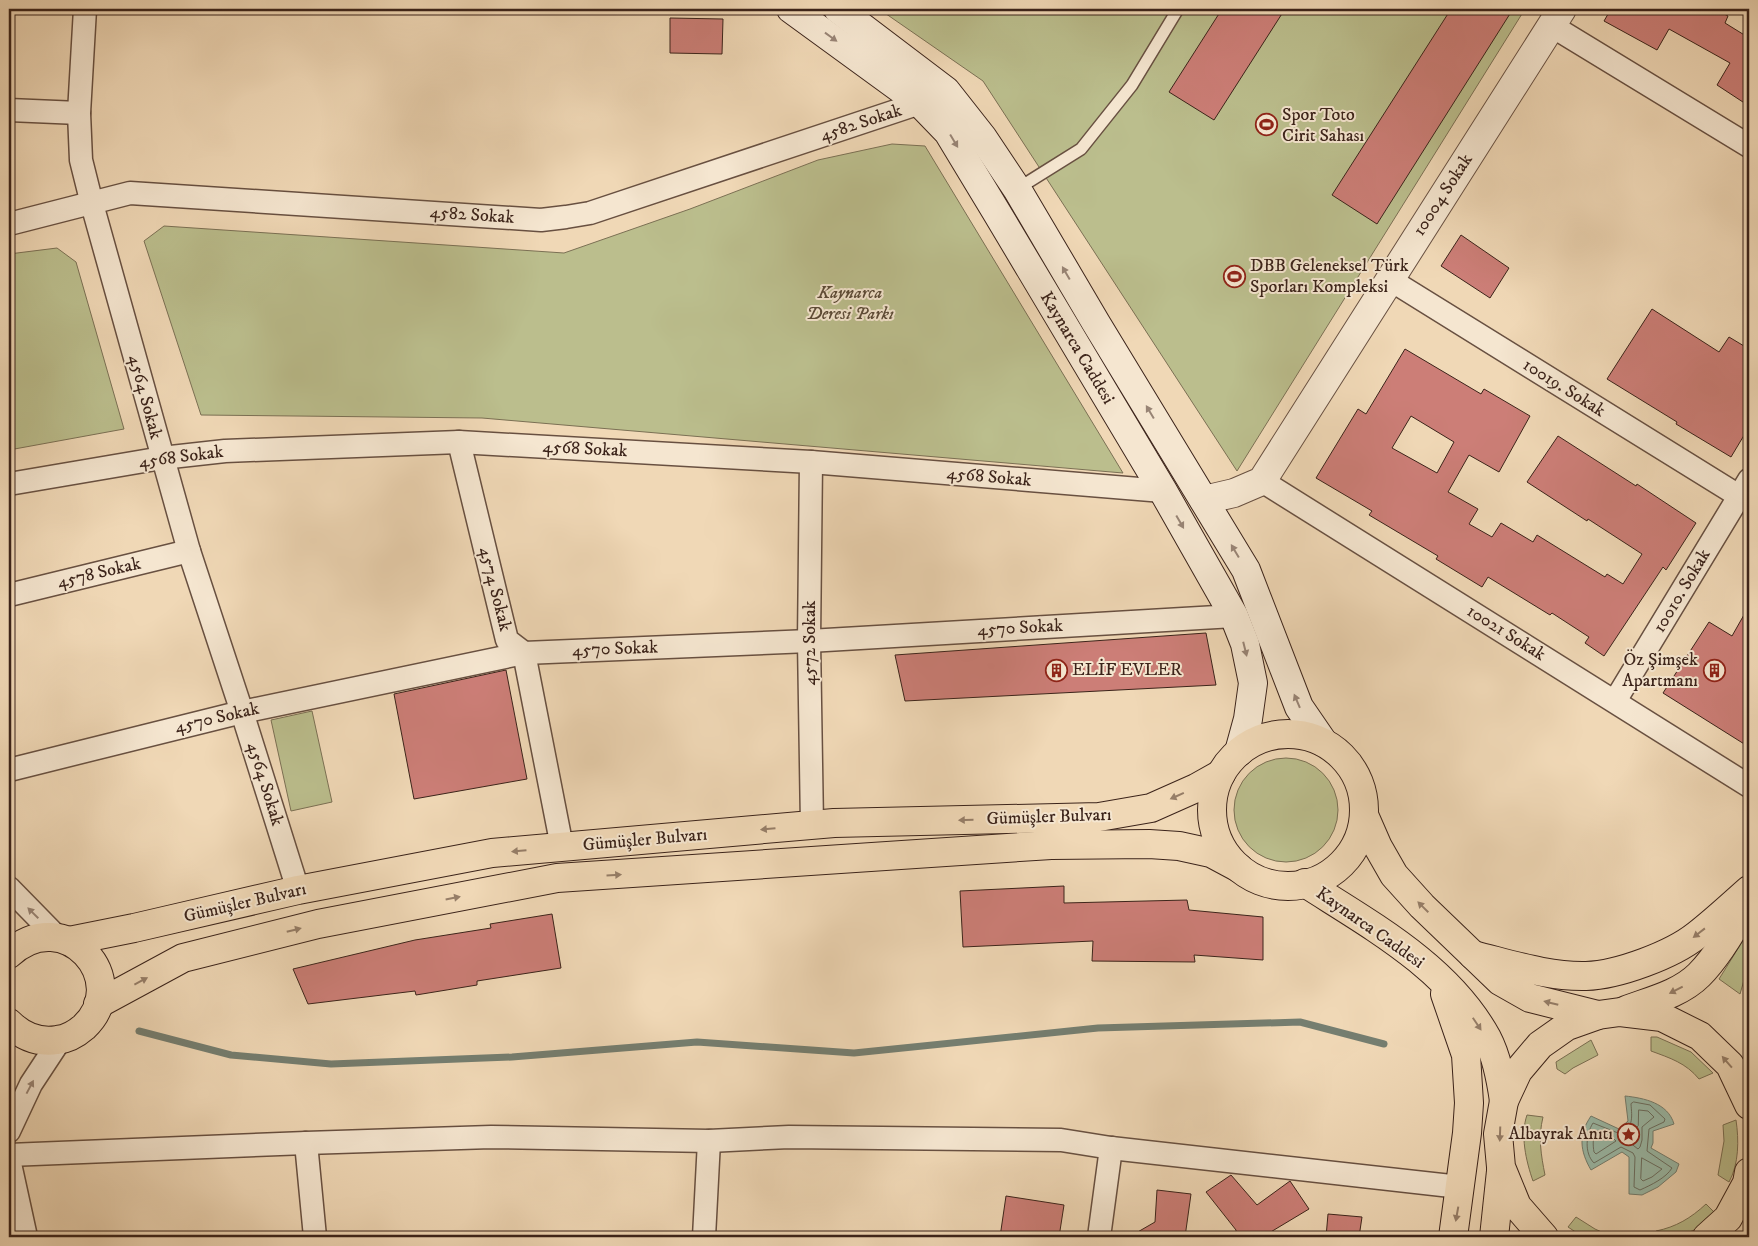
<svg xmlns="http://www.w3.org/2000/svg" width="1758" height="1246" viewBox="0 0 1758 1246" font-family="'IM FELL DW Pica',serif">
	<rect width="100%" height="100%" fill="#f0d8b6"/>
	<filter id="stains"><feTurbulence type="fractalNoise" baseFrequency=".004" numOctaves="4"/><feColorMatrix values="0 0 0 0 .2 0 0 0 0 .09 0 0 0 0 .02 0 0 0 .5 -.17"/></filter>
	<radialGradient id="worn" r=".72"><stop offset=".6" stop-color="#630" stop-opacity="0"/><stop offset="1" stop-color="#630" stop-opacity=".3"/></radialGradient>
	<!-- green -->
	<g fill="#bbbe8d" stroke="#7b7054">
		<polygon points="879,9 1525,9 1237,471 983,81"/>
		<polygon points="892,144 925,146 1123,473 482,418 201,415 144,241 164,226 564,253 690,209 818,160"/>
		<polygon points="57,248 76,262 124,429 9,450 9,254"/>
		<polygon points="312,711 332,802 291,811 271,720"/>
		<circle cx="1286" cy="810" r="52"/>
		<polygon points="1749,931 1749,963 1740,994 1719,979"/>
		<path d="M1651 1037H1657L1691 1052 1713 1073 1699 1079C1686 1063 1670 1058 1651 1051Z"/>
		<polygon points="1591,1040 1598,1055 1573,1068 1565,1074 1557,1069 1556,1062"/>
		<path d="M1527 1115 1543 1117C1538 1137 1541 1155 1545 1175L1533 1181C1526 1161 1520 1135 1527 1115Z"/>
		<path d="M1736 1120C1739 1140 1739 1164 1729 1182L1718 1175 1724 1141 1723 1125Z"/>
		<path d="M1706 1204 1714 1212 1694 1230 1678 1237H1656V1231C1676 1227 1691 1218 1706 1204Z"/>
		<polygon points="1576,1217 1595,1229 1606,1234 1605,1237 1583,1237 1568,1227"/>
	</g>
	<!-- water -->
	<path fill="#9bbba9" stroke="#757e70" d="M1625 1096C1644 1098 1668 1103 1674 1124L1653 1131V1143L1651 1148 1679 1164 1676 1172 1658 1187 1642 1195 1629 1194V1157L1622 1152 1591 1170C1580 1151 1578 1135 1591 1116L1619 1129 1628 1121Z"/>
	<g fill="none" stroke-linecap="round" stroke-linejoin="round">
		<!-- shore -->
		<g stroke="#6b6f62" stroke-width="1">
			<path d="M1634 1102 1650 1105 1665 1119 1664 1122 1649 1129 1647 1151 1672 1168C1666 1178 1651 1185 1640 1190L1634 1187 1635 1157 1633 1153 1621 1147 1594 1163C1584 1153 1586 1134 1593 1123L1618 1133C1634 1129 1632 1118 1631 1104Z"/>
			<polygon points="1639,1110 1648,1111 1654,1117 1642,1127 1642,1140 1640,1147 1638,1149 1625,1139 1638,1126"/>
			<path d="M1597 1131 1614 1139 1616 1141 1596 1154 1594 1152C1593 1146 1592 1136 1597 1131Z"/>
			<polygon points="1642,1158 1662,1169 1652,1177 1643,1181 1641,1179"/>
		</g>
		<!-- stream -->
		<polyline stroke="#757e70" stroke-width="7" points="139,1031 231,1055 331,1064 512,1057 697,1042 854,1053 1098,1028 1300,1022 1384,1044"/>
	</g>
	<!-- building -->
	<g fill="#cc7e77" stroke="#3b231a" fill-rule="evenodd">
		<polygon points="1222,9 1285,9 1214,120 1169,92"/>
		<polygon points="1451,9 1513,9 1377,224 1332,195"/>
		<polygon points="1611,9 1715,9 1728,16 1725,23 1746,36 1749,29 1749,106 1717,85 1730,63 1669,29 1657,50 1604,21"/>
		<polygon points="670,18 723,19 722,54 670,53"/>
		<polygon points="1461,235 1509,268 1490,298 1441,266"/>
		<polygon points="1652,309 1719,352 1729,337 1749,349 1749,427 1731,457 1676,424 1677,422 1607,379"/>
		<path d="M1405 349 1481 394 1484 389 1530 416 1499 472 1469 455 1448 492 1478 509 1469 524 1492 537 1501 523 1533 542 1537 535 1605 577 1607 574 1623 584 1642 554 1588 519 1587 521 1527 482 1558 436 1636 486 1637 484 1696 523 1666 570 1663 567 1604 656 1585 643 1589 637 1552 613 1550 615 1488 577 1482 587 1436 559 1438 556 1369 515 1372 511 1316 478 1358 409 1366 414ZM1411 416 1454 442 1437 473 1392 448Z"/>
		<polygon points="1749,606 1749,747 1663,693 1709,622 1732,636"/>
		<polygon points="1206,633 1216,685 905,701 895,655"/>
		<polygon points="506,670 527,779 414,799 394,694"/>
		<polygon points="1064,886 1064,903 1187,900 1189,910 1263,917 1263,960 1194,955 1195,962 1092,961 1093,941 963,947 960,891"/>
		<polygon points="552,914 561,968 477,981 477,985 416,995 415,991 308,1004 293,969 415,940 491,928 490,924"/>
		<polygon points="1231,1175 1257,1205 1290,1181 1309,1209 1269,1233 1269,1237 1236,1237 1236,1230 1206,1192"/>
		<polygon points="1157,1190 1191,1194 1185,1237 1129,1237 1155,1222"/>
		<polygon points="1006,1196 1064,1205 1059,1237 1000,1237"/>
		<polygon points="1328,1214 1362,1217 1359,1237 1326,1237"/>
	</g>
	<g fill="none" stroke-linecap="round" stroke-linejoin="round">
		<defs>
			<polyline id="service" points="1017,189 1081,149 1132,85 1178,9"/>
			<g id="minor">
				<polyline points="85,9 79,113 81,160 92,204 189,551 242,712 298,890"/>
				<polyline points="1552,26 1749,146"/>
				<polyline points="9,110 79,113"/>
				<polyline points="9,224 130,193 541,220 566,217 590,213 920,103"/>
				<polyline points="1389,279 1739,496"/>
				<polyline points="459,442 507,640 524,653 562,847"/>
				<polyline points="811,462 809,641 812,825"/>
				<polyline points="1262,481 1749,786"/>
				<polyline points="9,484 162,458 225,451 459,442 811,462 1163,491"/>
				<polyline points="9,595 189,551"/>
				<polyline points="1615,701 1749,480"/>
				<polyline points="9,770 242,712 524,653 809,641 1234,616"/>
				<polyline points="9,888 58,938"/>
				<polyline points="9,1131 31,1084 60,1040"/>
				<polyline points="306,1143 315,1237"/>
				<polyline points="9,1155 306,1143 491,1137 709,1141 789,1137 1061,1140 1111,1148 1460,1187"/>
				<polyline points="9,1159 26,1237"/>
				<polyline points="704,1237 709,1141"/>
				<polyline points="1099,1237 1111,1148"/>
			</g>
			<polyline id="tertiary" points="1204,500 1234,493 1262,481 1562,9"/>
			<g id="secondary">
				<polyline points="791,9 920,103 948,132 997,213 1163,491 1234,616 1245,644 1253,683 1248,719 1239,752"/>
				<polyline points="838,9 946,91 983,138 1017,189 1096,323 1246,570 1299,707 1323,742"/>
			</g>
			<g id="primary">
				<circle cx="1288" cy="810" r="76"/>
				<polyline points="1364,815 1378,847 1394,875 1422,906 1500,981 1530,998 1598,1015"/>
				<path d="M1305 883C1372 926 1448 967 1487 1038 1497 1057 1501 1080 1504 1101"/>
				<polyline points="69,941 134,928 298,890 492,853 834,823 1099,817 1151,808 1196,788 1221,774"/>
				<path d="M9 954C65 902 133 981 84 1027 76 1034 67 1039 57 1040 38 1043 22 1036 9 1023"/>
				<path d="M1473 955C1510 964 1549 977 1586 976 1618 975 1672 955 1697 935 1715 921 1732 905 1749 890"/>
				<polyline points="1445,994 1466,1055 1469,1103 1467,1133 1453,1237"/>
				<polyline points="98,1004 183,958 318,924 557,878 1051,845 1149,844 1179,846 1211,853 1239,868"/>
				<path d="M1626 1010C1650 1001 1680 994 1699 975 1717 957 1737 923 1749 900"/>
				<polyline points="1494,1237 1501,1171"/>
				<polyline points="1544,1237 1517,1206 1501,1167 1498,1134 1504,1101 1518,1071 1540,1045 1567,1026 1598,1015 1620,1012 1662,1017 1700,1036 1730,1065 1749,1105"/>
				<polyline points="1707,1237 1728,1218 1747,1183 1749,1172"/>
			</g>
		</defs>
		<!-- service casing -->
		<use href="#service" stroke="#685041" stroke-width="14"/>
		<!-- minor casing -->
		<use href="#minor" stroke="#685041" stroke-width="25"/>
		<!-- tertiary casing -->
		<use href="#tertiary" stroke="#685041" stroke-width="30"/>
		<!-- secondary casing -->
		<use href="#secondary" stroke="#3b231a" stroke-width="30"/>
		<!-- primary casing -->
		<use href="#primary" stroke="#3b231a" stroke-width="30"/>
		<!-- service -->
		<use href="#service" stroke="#f5e6d0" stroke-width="11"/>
		<!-- minor -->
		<use href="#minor" stroke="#f5e6d0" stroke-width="22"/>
		<!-- tertiary -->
		<use href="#tertiary" stroke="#f5e6d0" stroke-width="28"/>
		<!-- secondary -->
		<use href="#secondary" stroke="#f5e6d0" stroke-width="28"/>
		<!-- primary -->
		<use href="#primary" stroke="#f0d8b6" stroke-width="28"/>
	</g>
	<!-- one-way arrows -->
	<defs><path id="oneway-solid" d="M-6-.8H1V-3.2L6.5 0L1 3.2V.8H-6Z" transform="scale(1.25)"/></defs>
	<g fill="#988475">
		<use href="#oneway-solid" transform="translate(831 37) rotate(36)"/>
		<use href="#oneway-solid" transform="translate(954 141) rotate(59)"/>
		<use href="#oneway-solid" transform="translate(1066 273) rotate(-120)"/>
		<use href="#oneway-solid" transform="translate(1150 412) rotate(-121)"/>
		<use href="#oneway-solid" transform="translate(1180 522) rotate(60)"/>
		<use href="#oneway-solid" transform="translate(1235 551) rotate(-121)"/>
		<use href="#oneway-solid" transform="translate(1245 649) rotate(76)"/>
		<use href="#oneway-solid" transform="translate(1297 701) rotate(-113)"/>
		<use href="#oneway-solid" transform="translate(33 913) rotate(-135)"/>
		<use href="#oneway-solid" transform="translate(30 1087) rotate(-62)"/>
	</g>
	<g fill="#967e68">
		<use href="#oneway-solid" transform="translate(1177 796) rotate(156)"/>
		<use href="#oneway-solid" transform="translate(966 820) rotate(179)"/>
		<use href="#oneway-solid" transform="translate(768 829) rotate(175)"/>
		<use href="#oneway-solid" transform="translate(519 851) rotate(175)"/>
		<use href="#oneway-solid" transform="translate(614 875) rotate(-4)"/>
		<use href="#oneway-solid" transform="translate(453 898) rotate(-11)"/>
		<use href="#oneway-solid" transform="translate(1423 907) rotate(-135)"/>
		<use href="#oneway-solid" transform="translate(294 930) rotate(-14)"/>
		<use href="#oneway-solid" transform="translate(1699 933) rotate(142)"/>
		<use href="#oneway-solid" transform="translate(141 981) rotate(-28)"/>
		<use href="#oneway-solid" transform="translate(1676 990) rotate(153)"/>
		<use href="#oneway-solid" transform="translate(1551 1003) rotate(-166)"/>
		<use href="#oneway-solid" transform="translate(1477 1024) rotate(56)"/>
		<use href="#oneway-solid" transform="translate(1727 1062) rotate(-131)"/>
		<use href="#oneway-solid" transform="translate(1500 1134) rotate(92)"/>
		<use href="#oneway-solid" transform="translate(1457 1214) rotate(100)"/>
	</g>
	<!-- icons -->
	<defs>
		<symbol id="stadium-ring" viewBox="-11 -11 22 22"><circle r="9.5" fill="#f5e6d0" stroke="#8f2418" stroke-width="1.5"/><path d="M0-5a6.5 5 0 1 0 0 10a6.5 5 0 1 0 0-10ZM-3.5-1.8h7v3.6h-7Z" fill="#8f2418"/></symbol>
		<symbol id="building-ring" viewBox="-11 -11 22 22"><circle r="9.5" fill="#f5e6d0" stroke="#8f2418" stroke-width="1.5"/><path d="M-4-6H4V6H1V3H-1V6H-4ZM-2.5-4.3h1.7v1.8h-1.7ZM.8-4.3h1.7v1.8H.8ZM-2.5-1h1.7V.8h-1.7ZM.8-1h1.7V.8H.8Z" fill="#8f2418"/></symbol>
		<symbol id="sight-ring" viewBox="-11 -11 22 22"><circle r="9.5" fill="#f5e6d0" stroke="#8f2418" stroke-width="1.5"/><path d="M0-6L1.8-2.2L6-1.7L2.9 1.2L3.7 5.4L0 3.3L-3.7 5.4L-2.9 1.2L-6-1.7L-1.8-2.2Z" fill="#8f2418"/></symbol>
	</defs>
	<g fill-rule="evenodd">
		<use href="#stadium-ring" x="1254" y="112" width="25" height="25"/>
		<use href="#stadium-ring" x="1222" y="264" width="25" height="25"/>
		<use href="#building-ring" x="1044" y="658" width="25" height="25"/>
		<use href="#building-ring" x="1702" y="658" width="25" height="25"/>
		<use href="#sight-ring" x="1616" y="1122" width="25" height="25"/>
	</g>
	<g text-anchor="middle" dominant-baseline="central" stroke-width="4" stroke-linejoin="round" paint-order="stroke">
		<!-- poi labels -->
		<g font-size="18" fill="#3b231a" stroke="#f5e6d0" text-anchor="start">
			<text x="1282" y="115">Spor Toto<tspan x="1282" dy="21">Cirit Sahası</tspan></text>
			<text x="1250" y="266">DBB Geleneksel Türk<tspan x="1250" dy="21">Sporları Kompleksi</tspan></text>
			<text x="1698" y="660" text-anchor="end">Öz Şimşek<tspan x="1698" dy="21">Apartmanı</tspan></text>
			<text x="1072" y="670">ELİF EVLER</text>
			<text x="1613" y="1134" text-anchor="end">Albayrak Anıtı</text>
		</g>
		<!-- street labels -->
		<g font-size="18" fill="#3b231a" stroke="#f5e6d0">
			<text transform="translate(861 123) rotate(-18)">4582 Sokak</text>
			<text transform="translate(1443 195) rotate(-57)">10004 Sokak</text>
			<text transform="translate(472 215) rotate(4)">4582 Sokak</text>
			<text transform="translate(1077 348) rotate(59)">Kaynarca Caddesi</text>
			<text transform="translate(1564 388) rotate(32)">10019. Sokak</text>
			<text transform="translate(145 397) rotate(75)">4564 Sokak</text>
			<text transform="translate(585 449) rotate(3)">4568 Sokak</text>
			<text transform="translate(181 457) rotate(-7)">4568 Sokak</text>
			<text transform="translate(989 477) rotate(5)">4568 Sokak</text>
			<text transform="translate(99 573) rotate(-13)">4578 Sokak</text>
			<text transform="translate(495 589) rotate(76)">4574 Sokak</text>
			<text transform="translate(1682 591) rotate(-59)">10010. Sokak</text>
			<text transform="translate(1020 628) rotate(-3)">4570 Sokak</text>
			<text transform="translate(1506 633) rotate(32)">10021 Sokak</text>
			<text transform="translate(810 643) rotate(-90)">4572 Sokak</text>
			<text transform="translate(615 649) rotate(-2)">4570 Sokak</text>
			<text transform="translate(217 718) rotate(-13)">4570 Sokak</text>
			<text transform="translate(265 784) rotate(73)">4564 Sokak</text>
			<text transform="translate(1049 817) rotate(-2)">Gümüşler Bulvarı</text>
			<text transform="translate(645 840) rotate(-5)">Gümüşler Bulvarı</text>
			<text transform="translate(245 903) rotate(-13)">Gümüşler Bulvarı</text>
			<text transform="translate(1370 928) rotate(35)">Kaynarca Caddesi</text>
		</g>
		<!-- park labels -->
		<g font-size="18" font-style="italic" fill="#5b4a37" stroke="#f5e6d0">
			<text x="850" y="293">Kaynarca<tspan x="850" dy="21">Deresi Parkı</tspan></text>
		</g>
	</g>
	<!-- margin -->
	<rect width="1758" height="1246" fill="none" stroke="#f0d8b6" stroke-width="30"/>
	<rect x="10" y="10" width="1738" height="1226" fill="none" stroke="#3b231a" stroke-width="2.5"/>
	<rect x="15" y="15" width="1728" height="1216" fill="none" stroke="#3b231a"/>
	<rect width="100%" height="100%" filter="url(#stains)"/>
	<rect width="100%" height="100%" fill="url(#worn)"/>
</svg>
